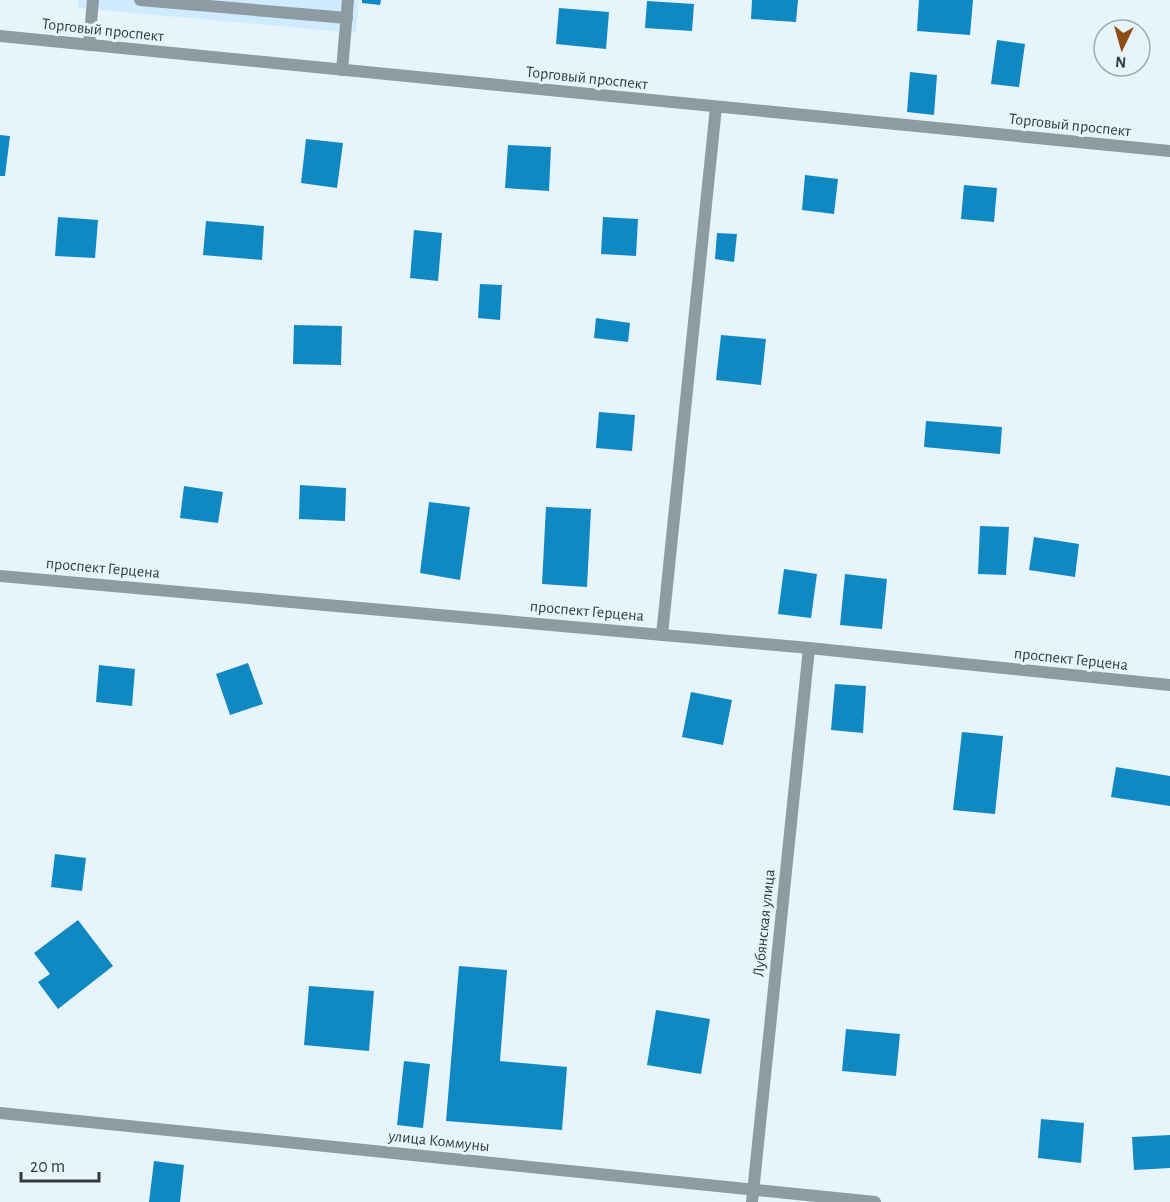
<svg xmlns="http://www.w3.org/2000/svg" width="1170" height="1202" viewBox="0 0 1170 1202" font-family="'Alegreya Sans',sans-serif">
	<rect width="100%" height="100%" fill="#e8f4fc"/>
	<!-- built -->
	<polygon fill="#ceebff" points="78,0 359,0 356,33 78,8"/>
	<!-- building -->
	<g fill="#1089c2">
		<polygon points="362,0 381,0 380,5 362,3"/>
		<polygon points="752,0 798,0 796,22 751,19"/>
		<polygon points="919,0 973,0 970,35 917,31"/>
		<polygon points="647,1 694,4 692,31 645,28"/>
		<polygon points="559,8 609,12 606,49 556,44"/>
		<polygon points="997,40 1025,44 1019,87 991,84"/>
		<polygon points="910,72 937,75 934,115 907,112"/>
		<polygon points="0,135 10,136 5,176 0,176"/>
		<polygon points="306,139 343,143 337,188 301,183"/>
		<polygon points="508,145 551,147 549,191 505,188"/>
		<polygon points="805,175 838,179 834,214 802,210"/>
		<polygon points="964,185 997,188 994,222 961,219"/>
		<polygon points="58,217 98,220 95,258 55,256"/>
		<polygon points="603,217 638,219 636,256 601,254"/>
		<polygon points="206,221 264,226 262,260 203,255"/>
		<polygon points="414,230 442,233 438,281 410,278"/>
		<polygon points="717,233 737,234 734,262 715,259"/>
		<polygon points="480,284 502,285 500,320 478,318"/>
		<polygon points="596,318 630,323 628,342 594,338"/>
		<polygon points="294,325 342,326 341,365 293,364"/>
		<polygon points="721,335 766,339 761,385 716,380"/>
		<polygon points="599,412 635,415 632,451 596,448"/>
		<polygon points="926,421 1002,427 1000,454 924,447"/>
		<polygon points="300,485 346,488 345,521 299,519"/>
		<polygon points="184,486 223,492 218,523 180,518"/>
		<polygon points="429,502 470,507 460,580 420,573"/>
		<polygon points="546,507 591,509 587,587 542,584"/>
		<polygon points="980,526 1009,527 1006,575 978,574"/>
		<polygon points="1034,537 1079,544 1075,577 1029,570"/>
		<polygon points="784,569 817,574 811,618 778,614"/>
		<polygon points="845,574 887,579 882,629 840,625"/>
		<polygon points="248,663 263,704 230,715 216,674"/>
		<polygon points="99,665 135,669 132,706 96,702"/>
		<polygon points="835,684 866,686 863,733 831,730"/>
		<polygon points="691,692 732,700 723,745 682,737"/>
		<polygon points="962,732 1003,736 995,814 953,810"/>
		<polygon points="1116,767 1170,776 1170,806 1111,797"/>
		<polygon points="55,854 86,858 82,891 51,887"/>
		<polygon points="78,920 113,966 58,1009 38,982 50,974 34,953"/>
		<polygon points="459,966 507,970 500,1061 567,1067 562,1130 446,1121"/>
		<polygon points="309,986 374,991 369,1051 304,1045"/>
		<polygon points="656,1010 710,1019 701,1074 647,1065"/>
		<polygon points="846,1029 900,1034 896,1076 842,1071"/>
		<polygon points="404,1061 430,1064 423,1128 397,1125"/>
		<polygon points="1041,1119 1084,1123 1081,1163 1038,1158"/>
		<polygon points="1170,1135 1170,1168 1134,1170 1132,1137"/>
		<polygon points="154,1161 184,1165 180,1202 149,1202"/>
	</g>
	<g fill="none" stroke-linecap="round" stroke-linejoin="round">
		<!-- service -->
		<g stroke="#8f9ba3" stroke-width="12">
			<polyline points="140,0 347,18"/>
			<polyline points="89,45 93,0"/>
			<polyline points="342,70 348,0"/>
			<polyline points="662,635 716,107"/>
		</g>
		<!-- minor -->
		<g stroke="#8f9ba3" stroke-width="12">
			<polyline points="0,576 809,648 1170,685"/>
			<polyline points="0,1113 875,1202"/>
			<polyline points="752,1202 809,648"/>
		</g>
		<!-- tertiary -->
		<polyline stroke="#8f9ba3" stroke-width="12" points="0,36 1170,151"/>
	</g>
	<g text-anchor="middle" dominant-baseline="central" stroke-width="6" stroke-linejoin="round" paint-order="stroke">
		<!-- street labels -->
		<g font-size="16" fill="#303b43" stroke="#e8f4fc">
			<text transform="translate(103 30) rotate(6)">Торговый проспект</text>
			<text transform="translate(587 78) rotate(6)">Торговый проспект</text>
			<text transform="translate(1070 125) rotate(6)">Торговый проспект</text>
			<text transform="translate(103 568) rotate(5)">проспект Герцена</text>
			<text transform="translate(587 611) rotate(5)">проспект Герцена</text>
			<text transform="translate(1071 659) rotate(6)">проспект Герцена</text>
			<text transform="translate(764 923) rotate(-84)">Лубянская улица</text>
			<text transform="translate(439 1141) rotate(6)">улица Коммуны</text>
		</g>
	</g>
	<!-- north arrow -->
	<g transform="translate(1122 48) rotate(185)"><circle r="28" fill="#e8f4fc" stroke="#9eaab2" stroke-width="1.5"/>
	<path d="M0-4.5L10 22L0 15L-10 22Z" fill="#8d4e14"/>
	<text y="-9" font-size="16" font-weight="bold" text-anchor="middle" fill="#303b43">N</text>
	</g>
	<!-- scale -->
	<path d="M21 1172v9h78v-9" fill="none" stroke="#303b43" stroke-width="3"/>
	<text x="30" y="1172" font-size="18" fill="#303b43" stroke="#e8f4fc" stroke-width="4.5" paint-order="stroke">20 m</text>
</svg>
